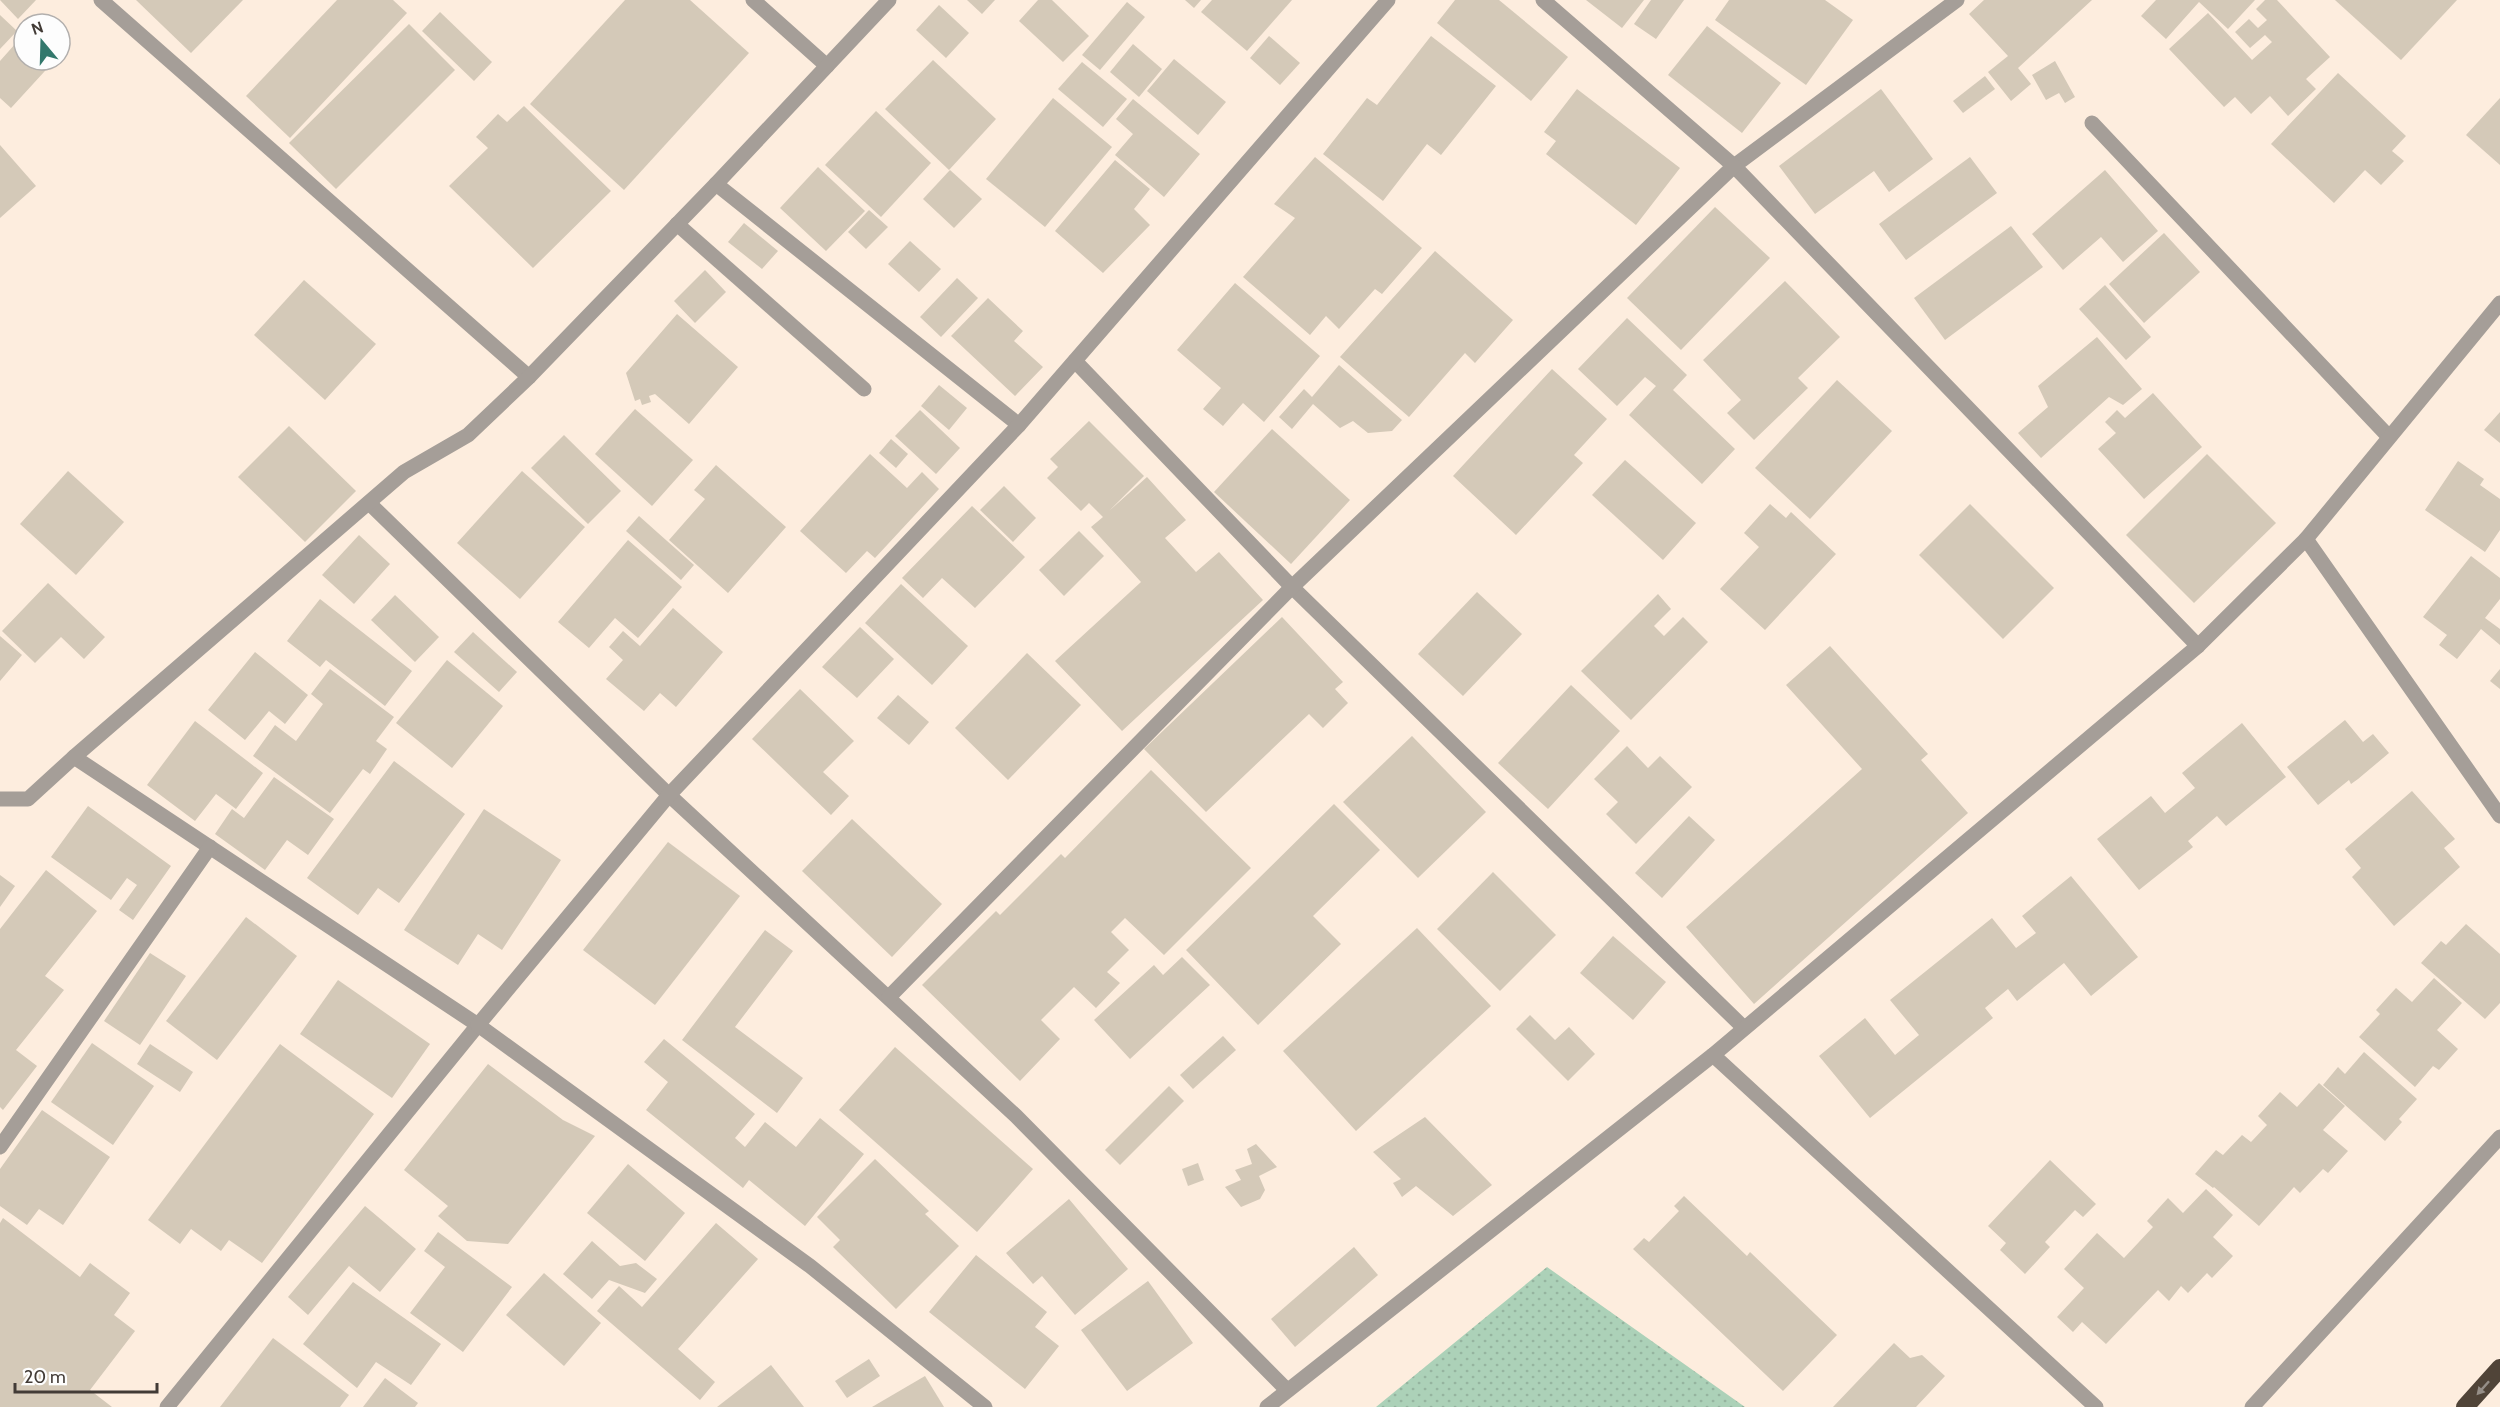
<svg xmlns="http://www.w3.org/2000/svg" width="2500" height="1407" viewBox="0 0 2500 1407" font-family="Cabin,sans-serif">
	<defs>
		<pattern id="park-dots" width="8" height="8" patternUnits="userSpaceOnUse" patternTransform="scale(1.5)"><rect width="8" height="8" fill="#acd1b8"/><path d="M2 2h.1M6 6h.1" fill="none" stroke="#95b49f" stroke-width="1.8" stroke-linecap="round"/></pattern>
	</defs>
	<rect width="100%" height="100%" fill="#fdedde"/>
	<!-- park -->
	<polygon fill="url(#park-dots)" points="1547,1267 1745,1407 1746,1407 1376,1407"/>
	<!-- building -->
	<g fill="#d4c9b8">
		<polygon points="0,0 36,0 18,19"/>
		<polygon points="136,0 243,0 191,53"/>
		<polygon points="337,0 393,0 407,13 290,138 246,96"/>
		<polygon points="625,0 690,0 749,53 624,190 530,104"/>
		<polygon points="967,0 995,0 982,14"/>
		<polygon points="1038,0 1052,0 1089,36 1063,62 1019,21"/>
		<polygon points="1185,0 1201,0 1194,8"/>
		<polygon points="1212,0 1292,0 1247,51 1201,12"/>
		<polygon points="1455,0 1499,0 1568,57 1531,101 1437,23"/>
		<polygon points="1586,0 1644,0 1622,28"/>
		<polygon points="1651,0 1684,0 1656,39 1634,24"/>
		<polygon points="1729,0 1825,0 1853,20 1806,85 1715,20"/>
		<polygon points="1984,0 2092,0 2018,68 2031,84 2011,101 1988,72 2008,56 1969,14"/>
		<polygon points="2156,0 2255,0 2228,29 2199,2 2166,39 2141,16"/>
		<polygon points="2265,0 2277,0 2330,57 2306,79 2316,89 2288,116 2270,96 2251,114 2235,97 2224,107 2169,49 2208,13 2252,60 2272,42 2265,35 2250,48 2235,32 2249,19 2258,28 2267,20 2256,9"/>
		<polygon points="2335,0 2457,0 2401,60"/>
		<polygon points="1127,2 1145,17 1100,70 1082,55"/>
		<polygon points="939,5 969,33 946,58 916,30"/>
		<polygon points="440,12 492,62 474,81 422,31"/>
		<polygon points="0,15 17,31 0,49"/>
		<polygon points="41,16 50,24 33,24"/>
		<polygon points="409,24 455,70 336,189 289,143"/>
		<polygon points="1707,26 1781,83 1742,133 1668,75"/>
		<polygon points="60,33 70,43 60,55"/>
		<polygon points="24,34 24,60 55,60 11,108 0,98 0,61"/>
		<polygon points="1269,36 1300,63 1280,85 1250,58"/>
		<polygon points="1431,36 1496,86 1441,155 1427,144 1383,201 1323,154 1367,98 1377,105"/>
		<polygon points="1133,44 1162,69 1139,97 1110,72"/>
		<polygon points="1174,59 1226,102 1198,135 1147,91"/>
		<polygon points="933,60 996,119 949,170 885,109"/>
		<polygon points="2055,61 2075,97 2065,103 2059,93 2046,100 2032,75"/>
		<polygon points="1082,62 1127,99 1103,127 1058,89"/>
		<polygon points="2338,73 2406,136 2392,151 2404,161 2381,185 2365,170 2334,203 2271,144"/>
		<polygon points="1985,76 1995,89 1963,113 1953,101"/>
		<polygon points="1577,89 1680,168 1636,225 1546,154 1556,141 1544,132"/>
		<polygon points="1881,89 1933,159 1889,192 1874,171 1815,214 1779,166"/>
		<polygon points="1053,98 1112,147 1045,227 986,179"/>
		<polygon points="2500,98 2500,165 2466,135"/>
		<polygon points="1133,99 1200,154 1164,197 1115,155 1133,134 1116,119"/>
		<polygon points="524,106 611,191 533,268 449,186 488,148 476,137 498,114 507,122"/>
		<polygon points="876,111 931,163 881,217 825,165"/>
		<polygon points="0,145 36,186 0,218"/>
		<polygon points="1315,157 1422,248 1382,294 1375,289 1339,329 1326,316 1310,335 1243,277 1295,218 1274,204"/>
		<polygon points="1970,157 1997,193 1906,260 1879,224"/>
		<polygon points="1115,160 1150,189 1134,209 1150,225 1103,273 1055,231"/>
		<polygon points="818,167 865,211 826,251 780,208"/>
		<polygon points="950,170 982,199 954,228 923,199"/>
		<polygon points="2105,170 2158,231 2123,262 2101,237 2063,270 2032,234"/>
		<polygon points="1715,207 1770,258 1681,350 1627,298"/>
		<polygon points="869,210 888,227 866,249 848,232"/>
		<polygon points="744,223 778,251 762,269 728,242"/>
		<polygon points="2011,226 2043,267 1945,340 1914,298"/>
		<polygon points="2164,233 2200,272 2144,323 2109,284"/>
		<polygon points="910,241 941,269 919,292 888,264"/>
		<polygon points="1435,251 1513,320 1475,363 1465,353 1409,417 1340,357"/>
		<polygon points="705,270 726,292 695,323 674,301"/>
		<polygon points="957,278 978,298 941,337 920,317"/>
		<polygon points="304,280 376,344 325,400 254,335"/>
		<polygon points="1785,281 1840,337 1798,378 1808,388 1754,440 1727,413 1741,400 1703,360"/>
		<polygon points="1235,283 1320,356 1264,422 1243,403 1223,426 1203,409 1221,388 1177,350"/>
		<polygon points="2105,285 2151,337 2126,360 2079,309"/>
		<polygon points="988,298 1023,331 1014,341 1043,367 1015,396 951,336"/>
		<polygon points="677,314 738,367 689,424 655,394 649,396 651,402 642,405 640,399 635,401 626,373"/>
		<polygon points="1627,318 1687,375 1673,390 1735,449 1702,484 1629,415 1656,386 1645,377 1617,406 1578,369"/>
		<polygon points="2097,337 2142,389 2123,405 2109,397 2041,458 2018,433 2048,407 2038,386"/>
		<polygon points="1339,365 1402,420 1392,431 1368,433 1353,421 1340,428 1313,404 1292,429 1279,417 1304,389 1312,397"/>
		<polygon points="1552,369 1607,419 1574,455 1583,463 1516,535 1453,476"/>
		<polygon points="1837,380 1892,431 1810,519 1755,468"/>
		<polygon points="939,385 967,408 949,430 921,406"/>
		<polygon points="2153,393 2202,447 2144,499 2098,449 2116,433 2105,422 2117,410 2125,418"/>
		<polygon points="635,409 693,460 652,506 595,454"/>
		<polygon points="920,410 960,448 936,474 895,436"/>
		<polygon points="2500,412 2500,443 2484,430"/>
		<polygon points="1089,421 1144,476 1109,511 1147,477 1186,520 1165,538 1196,572 1219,552 1263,600 1122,731 1055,661 1141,582 1091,527 1103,517 1089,503 1081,511 1047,478 1058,467 1050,459"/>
		<polygon points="289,426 356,491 305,542 238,477"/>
		<polygon points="1272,429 1350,500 1291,564 1214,492"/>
		<polygon points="564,435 621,491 588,524 531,468"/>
		<polygon points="891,439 908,454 896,468 879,453"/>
		<polygon points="870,454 907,488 922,472 939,489 875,558 867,551 846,573 800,531"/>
		<polygon points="2207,454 2276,523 2194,603 2126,535"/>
		<polygon points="1625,460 1696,523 1663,560 1592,495"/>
		<polygon points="2458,461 2484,479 2480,485 2500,499 2500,530 2485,552 2425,510"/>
		<polygon points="716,465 786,527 728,593 669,540 705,499 694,490"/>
		<polygon points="68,471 124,522 76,575 20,524"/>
		<polygon points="522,471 585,527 520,599 457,543"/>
		<polygon points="1004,486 1036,518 1013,542 980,510"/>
		<polygon points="1770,504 1786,518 1791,512 1836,554 1765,630 1720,589 1759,547 1744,533"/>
		<polygon points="1970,504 2054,588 2003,639 1919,555"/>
		<polygon points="972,506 1025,557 975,608 942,578 923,598 902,578"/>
		<polygon points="639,516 694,565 681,580 626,531"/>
		<polygon points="1079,531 1104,556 1064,596 1039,570"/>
		<polygon points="359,535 390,564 354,604 322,575"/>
		<polygon points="628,540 682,587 638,638 615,618 589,648 558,622"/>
		<polygon points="2471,556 2500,578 2500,599 2485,618 2500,629 2500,645 2481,629 2457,659 2439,645 2447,635 2423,617"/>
		<polygon points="48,583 105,637 84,659 61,637 35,663 2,631"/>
		<polygon points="901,584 968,646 932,685 865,623"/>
		<polygon points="1477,592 1522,634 1463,696 1418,654"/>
		<polygon points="1658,594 1671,609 1654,626 1664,636 1683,617 1708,642 1631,720 1581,671"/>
		<polygon points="395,595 439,637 415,662 371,620"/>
		<polygon points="320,599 412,671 385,706 326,660 320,667 287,641"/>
		<polygon points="673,608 723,652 676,707 660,693 644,711 606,679 623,660 609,647 623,631 640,646"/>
		<polygon points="1282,617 1343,682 1335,689 1348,703 1323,728 1309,714 1206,812 1144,749"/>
		<polygon points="860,627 894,659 857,698 822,667"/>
		<polygon points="473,632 517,672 499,692 454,652"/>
		<polygon points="0,636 22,655 0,681"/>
		<polygon points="1830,646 1928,754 1921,760 1968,813 1754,1004 1686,927 1862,769 1786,685"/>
		<polygon points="255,652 308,695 285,724 269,711 245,740 208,710"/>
		<polygon points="1027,653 1081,705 1008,780 955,728"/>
		<polygon points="447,660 503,706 452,768 396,723"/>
		<polygon points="330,669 394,717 376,741 387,749 370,774 363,769 330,813 253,756 275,725 296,741 323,704 311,694"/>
		<polygon points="2500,669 2500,689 2490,681"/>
		<polygon points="1571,685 1620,731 1548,809 1498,763"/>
		<polygon points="800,689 854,741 823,772 849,796 831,815 752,739"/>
		<polygon points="898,695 929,722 909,745 877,718"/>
		<polygon points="2345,720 2363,742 2373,734 2389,753 2358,779 2351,784 2349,780 2318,805 2287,767"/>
		<polygon points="195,721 263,773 236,809 216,794 195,821 147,785"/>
		<polygon points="2242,723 2286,777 2226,826 2217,816 2188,841 2193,847 2139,890 2097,839 2151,796 2165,813 2195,788 2182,773"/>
		<polygon points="1412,736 1486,812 1418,878 1343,802"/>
		<polygon points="1627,746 1648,768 1660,756 1692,787 1636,844 1606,814 1618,802 1594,779"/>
		<polygon points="394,761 465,814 399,903 378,888 358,915 307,878"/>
		<polygon points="1151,770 1251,868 1164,955 1125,918 1111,932 1129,950 1107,972 1120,983 1096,1008 1074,987 1041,1020 1060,1039 1020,1081 922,985 996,911 1000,915 1061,854 1065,858"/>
		<polygon points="274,777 334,819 308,855 287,840 265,870 215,834 232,809 244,818"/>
		<polygon points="2412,791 2455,839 2444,848 2460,867 2394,926 2352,877 2361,868 2345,849"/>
		<polygon points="1334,804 1380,850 1313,916 1341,944 1258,1025 1186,950"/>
		<polygon points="88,806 171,866 133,920 119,910 137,885 127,878 111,900 51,857"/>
		<polygon points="484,809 561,860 502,950 478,934 458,965 404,930"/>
		<polygon points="1689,816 1715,840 1662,898 1635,873"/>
		<polygon points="852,819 942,904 892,957 802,871"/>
		<polygon points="668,842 740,896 655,1005 583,950"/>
		<polygon points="46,870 97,911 45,976 64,990 16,1050 37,1066 3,1110 0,1107 0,929"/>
		<polygon points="1493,872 1556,935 1500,991 1437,929"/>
		<polygon points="0,875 15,886 0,907"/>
		<polygon points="2071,876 2138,957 2091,996 2064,963 2017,1001 2008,989 1985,1008 1993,1018 1870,1118 1819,1056 1865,1018 1895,1055 1919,1035 1890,1000 1992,918 2016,948 2036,933 2022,916"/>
		<polygon points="246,917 297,956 217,1060 166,1021"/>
		<polygon points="2466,924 2500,954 2500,1003 2485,1019 2421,963 2441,941 2446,945"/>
		<polygon points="1417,928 1491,1006 1356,1131 1283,1051"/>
		<polygon points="765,930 793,951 735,1027 803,1078 777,1113 682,1040"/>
		<polygon points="1613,936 1666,982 1633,1020 1580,973"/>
		<polygon points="150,953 186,976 140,1045 104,1021"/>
		<polygon points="1182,957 1210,985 1130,1059 1094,1020 1154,965 1163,975"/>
		<polygon points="2434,978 2462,1003 2437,1030 2458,1049 2439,1070 2433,1066 2415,1087 2359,1037 2380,1014 2376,1010 2396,988 2412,1002"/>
		<polygon points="338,980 430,1044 392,1098 300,1034"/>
		<polygon points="1530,1015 1555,1040 1569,1027 1595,1054 1568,1081 1516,1029"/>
		<polygon points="1223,1036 1236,1050 1193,1089 1180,1075"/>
		<polygon points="664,1039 755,1114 735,1138 745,1147 765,1122 796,1147 820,1118 864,1154 805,1226 749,1180 743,1188 646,1110 668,1082 644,1062"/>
		<polygon points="92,1043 154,1086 113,1145 51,1102"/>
		<polygon points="150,1044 193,1072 180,1092 137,1064"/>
		<polygon points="280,1044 374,1114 262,1263 229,1240 221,1251 191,1229 180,1244 148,1220"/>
		<polygon points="895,1047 1033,1169 977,1232 839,1110"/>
		<polygon points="2364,1052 2417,1099 2399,1119 2402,1122 2385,1141 2323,1085 2338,1067 2345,1074"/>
		<polygon points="488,1064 563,1120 595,1136 508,1244 467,1241 438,1216 448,1206 404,1170"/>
		<polygon points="2319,1083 2345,1106 2323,1130 2348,1151 2328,1173 2323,1169 2300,1193 2294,1187 2259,1226 2214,1187 2213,1188 2195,1174 2216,1150 2223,1155 2242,1135 2251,1142 2267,1125 2258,1116 2280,1092 2297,1107"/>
		<polygon points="1169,1086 1184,1101 1120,1165 1105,1150"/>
		<polygon points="42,1110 110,1157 63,1225 39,1209 27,1225 0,1206 0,1169"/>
		<polygon points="1425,1117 1492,1185 1453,1216 1416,1186 1402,1197 1393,1183 1401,1179 1373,1152"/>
		<polygon points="1256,1144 1277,1167 1259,1176 1265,1190 1260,1199 1241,1207 1225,1187 1241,1180 1235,1170 1252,1164 1247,1149"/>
		<polygon points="875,1159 929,1211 925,1214 959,1246 896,1309 833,1247 840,1240 817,1217"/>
		<polygon points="2050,1160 2096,1204 2083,1217 2075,1210 2045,1242 2050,1247 2025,1274 2000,1250 2006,1243 1988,1226"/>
		<polygon points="1198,1163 1204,1180 1188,1186 1182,1169"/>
		<polygon points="628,1164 685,1213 645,1261 587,1213"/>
		<polygon points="2206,1189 2233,1215 2213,1237 2233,1256 2212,1278 2207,1273 2188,1293 2181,1286 2169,1301 2158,1290 2106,1344 2082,1322 2073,1332 2057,1317 2084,1288 2064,1269 2097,1233 2124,1258 2153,1227 2147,1221 2168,1198 2183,1213"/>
		<polygon points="1684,1196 1747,1256 1750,1252 1837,1335 1783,1391 1633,1249 1644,1238 1649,1242 1679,1211 1674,1206"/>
		<polygon points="1069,1199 1128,1269 1075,1315 1042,1276 1033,1284 1006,1253"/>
		<polygon points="365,1206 416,1249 380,1292 349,1266 308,1315 288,1297"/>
		<polygon points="3,1218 80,1277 90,1263 130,1293 114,1315 135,1331 90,1390 112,1407 0,1407 0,1223"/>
		<polygon points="716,1223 758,1259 678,1349 715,1382 700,1400 597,1311 619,1286 642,1307"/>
		<polygon points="438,1232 512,1287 463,1352 410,1313 445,1267 424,1251"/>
		<polygon points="592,1241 620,1266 636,1263 657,1279 645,1293 609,1280 592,1299 563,1274"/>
		<polygon points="1354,1247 1378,1275 1295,1347 1271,1319"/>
		<polygon points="976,1255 1047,1312 1035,1327 1059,1346 1025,1389 929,1312"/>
		<polygon points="544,1273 601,1323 564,1366 506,1315"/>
		<polygon points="1148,1281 1193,1343 1127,1391 1081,1330"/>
		<polygon points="353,1282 441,1344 411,1385 376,1362 357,1388 303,1344"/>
		<polygon points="273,1338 349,1395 340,1407 220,1407"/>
		<polygon points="1894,1343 1910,1358 1922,1355 1945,1376 1916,1407 1833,1407"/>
		<polygon points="869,1359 880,1376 847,1398 835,1381"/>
		<polygon points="771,1365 804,1407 717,1407"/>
		<polygon points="925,1376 944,1407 872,1407"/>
		<polygon points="385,1378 418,1403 415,1407 363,1407"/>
	</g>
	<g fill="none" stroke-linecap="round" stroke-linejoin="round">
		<!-- minor -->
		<g stroke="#a59e98" stroke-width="15">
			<polyline points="101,0 529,377"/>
			<polyline points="753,0 827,66"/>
			<polyline points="1957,0 1734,166 2198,646"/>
			<polyline points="2092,123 2389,437"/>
			<polyline points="716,184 1019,425"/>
			<polyline points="677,224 864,389"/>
			<polyline points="1075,361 1292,587 1744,1028"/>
			<polyline points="369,503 669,795 1016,1116 1287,1390"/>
			<polyline points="2306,539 2500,816"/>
			<polyline points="74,757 478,1025 167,1407"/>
			<polyline points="0,799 28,799 74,757 404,472 468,435 529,377 716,184 889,0"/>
			<polyline points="889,997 1292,587 1734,166 1543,0"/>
			<polyline points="1713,1055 2096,1407"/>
			<polyline points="0,1147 210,847"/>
			<polyline points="985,1407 810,1266 478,1025 669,795 1019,425 1388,0"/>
			<polyline points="1267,1407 1713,1055 2198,646 2306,539 2500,303"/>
			<polyline points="2252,1407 2500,1137"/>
		</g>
		<!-- highway -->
		<polyline stroke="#504438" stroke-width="18" points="2465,1407 2500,1368"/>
	</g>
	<!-- one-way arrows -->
	<defs><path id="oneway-solid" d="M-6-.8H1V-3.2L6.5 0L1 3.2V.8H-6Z" transform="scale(1.5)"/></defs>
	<use fill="#958e87" href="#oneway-solid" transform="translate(2483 1388) rotate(132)"/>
	<!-- north arrow -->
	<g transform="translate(42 42) rotate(341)"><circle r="28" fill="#fdfdfd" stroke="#b2afad" stroke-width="1.5"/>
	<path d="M0-4.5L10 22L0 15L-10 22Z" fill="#33786c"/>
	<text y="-9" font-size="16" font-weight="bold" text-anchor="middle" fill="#423b36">N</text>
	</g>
	<!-- scale -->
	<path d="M15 1383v9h142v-9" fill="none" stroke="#423b36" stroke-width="3"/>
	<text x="24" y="1383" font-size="18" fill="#423b36" stroke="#fdfdfd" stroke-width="4.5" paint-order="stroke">20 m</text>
</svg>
